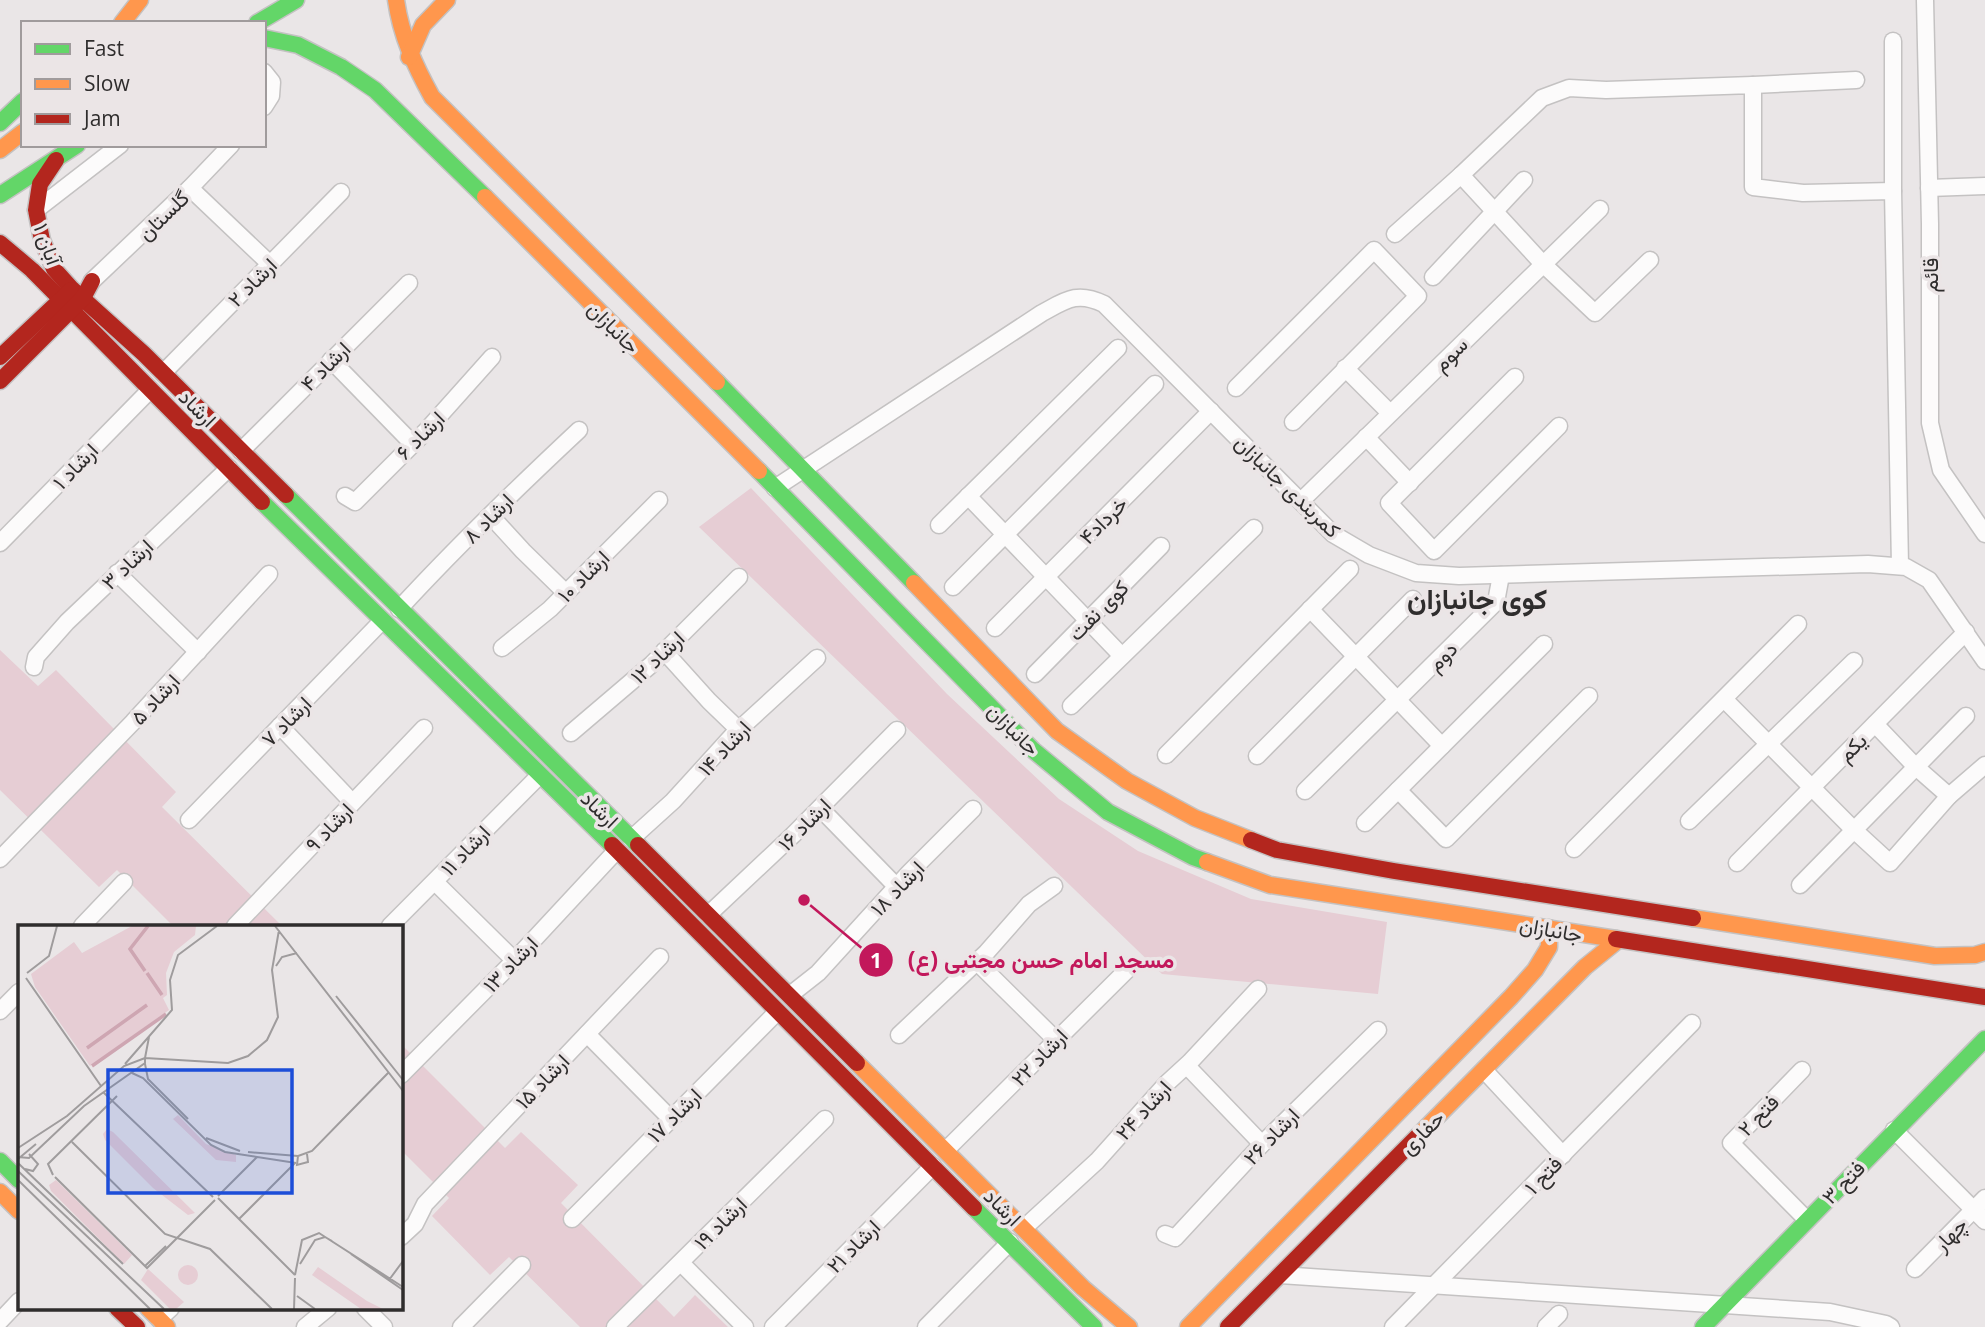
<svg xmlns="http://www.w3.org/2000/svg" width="1985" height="1327" viewBox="0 0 1985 1327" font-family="'Open Sans',Vazirmatn,sans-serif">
	<rect width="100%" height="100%" fill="#eae6e7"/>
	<!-- green -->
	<g fill="#e6cdd4">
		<polygon points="751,488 947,694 1059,799 1138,851 1251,899 1387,922 1378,994 1162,974 699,527"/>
		<polygon points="0,650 38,686 56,670 176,792 162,807 282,926 173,926 117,870 99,887 0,790"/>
		<polygon points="401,1044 505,1148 521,1132 578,1185 561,1203 674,1317 695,1295 728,1327 580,1327 509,1257 490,1275 432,1216 449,1198 401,1150"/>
	</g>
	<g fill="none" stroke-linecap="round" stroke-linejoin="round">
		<defs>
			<g id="street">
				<polyline points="1925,0 1930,224 1930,423 1941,470 1985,534"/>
				<polyline points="264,72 272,82 271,96 264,107"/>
				<polyline points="1753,85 1856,80"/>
				<polyline points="1461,175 1543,264 1595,313 1650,260"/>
				<polyline points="190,188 270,264"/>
				<polyline points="1929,188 1985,186"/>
				<polyline points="1893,191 1893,41"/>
				<polyline points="36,210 120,145"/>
				<polyline points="1395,234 1461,175 1542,98 1569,88 1606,90 1753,85 1753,187 1803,193 1893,191 1900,566"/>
				<polyline points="1433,277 1524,180"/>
				<polyline points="92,281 190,188 231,145"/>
				<polyline points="331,360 412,443"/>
				<polyline points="1345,368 1390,413"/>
				<polyline points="163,373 341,192"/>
				<polyline points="1515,377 1389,503 1434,551 1559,426"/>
				<polyline points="1236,388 1374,250 1418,296 1293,422"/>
				<polyline points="1366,437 1410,483"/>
				<polyline points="241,451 409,283"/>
				<path d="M775 488 1042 313C1066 300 1077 291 1104 304L1333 534 1369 555 1416 573 1459 576 1868 564 1906 567 1929 580 1985 661"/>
				<polyline points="345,496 355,502 425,432 492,357"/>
				<polyline points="968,496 1122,656"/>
				<polyline points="1301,501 1600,209"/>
				<polyline points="491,516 523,551 566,593"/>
				<polyline points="939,525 1118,348"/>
				<polyline points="0,543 150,390"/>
				<polyline points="117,573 198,652"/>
				<polyline points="953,587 1155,384"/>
				<path d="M399 609C456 547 517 488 579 430"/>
				<polyline points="1310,609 1442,746"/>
				<polyline points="995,628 1211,411"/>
				<polyline points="502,648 550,609 659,500"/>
				<polyline points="664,651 709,701 739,730"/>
				<polyline points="34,667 36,657 67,622 229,468"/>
				<polyline points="1035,674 1161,546"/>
				<polyline points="1724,699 1854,830 1890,863 1949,796 1916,767 1875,724"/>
				<polyline points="1071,706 1254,528"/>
				<polyline points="280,726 352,802"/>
				<polyline points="571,733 652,664 739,577"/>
				<polyline points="1166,755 1350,569"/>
				<polyline points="1257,756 1413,599"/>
				<polyline points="1398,790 1446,839 1589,696"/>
				<polyline points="1305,791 1496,602 1501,575"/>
				<polyline points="1949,796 1985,765"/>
				<polyline points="820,808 897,887"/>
				<polyline points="189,820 382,621"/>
				<polyline points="1689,821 1854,661"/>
				<polyline points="1365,823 1544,644"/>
				<polyline points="631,839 673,801 733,735 817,658"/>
				<polyline points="1574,849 1798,624"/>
				<polyline points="0,859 133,722 269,574"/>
				<polyline points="1737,863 1966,632"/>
				<polyline points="435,882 514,960"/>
				<polyline points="1800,885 1966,716"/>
				<polyline points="708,915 793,835 897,730"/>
				<polyline points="82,926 124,882"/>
				<polyline points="235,926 424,728"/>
				<polyline points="390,926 540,775"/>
				<polyline points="977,962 1056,1040"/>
				<polyline points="790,995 818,973 909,873 973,809"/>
				<polyline points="0,1011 19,992"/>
				<polyline points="587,1034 671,1119"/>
				<polyline points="899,1035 986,953 1029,904 1054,886"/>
				<polyline points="1187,1066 1262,1144"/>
				<polyline points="1484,1070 1563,1155"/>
				<polyline points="1802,1070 1731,1143 1807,1220"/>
				<polyline points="401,1075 512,963 617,850"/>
				<polyline points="1894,1130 1985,1221"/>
				<polyline points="946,1150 1132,965"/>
				<polyline points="572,1219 777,1012"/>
				<polyline points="1024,1228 1097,1161 1166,1084 1190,1062 1258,989"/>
				<polyline points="1165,1234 1175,1238 1262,1144 1378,1030"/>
				<polyline points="401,1237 415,1224 425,1204 660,957"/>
				<polyline points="681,1263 745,1327"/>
				<polyline points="1915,1269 1985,1198"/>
				<polyline points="1280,1275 1830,1312 1886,1324 1891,1327"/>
				<polyline points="365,1308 384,1327"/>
				<polyline points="159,1319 171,1308"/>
				<polyline points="0,1321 19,1301"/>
				<polyline points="305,1327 328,1308"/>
				<polyline points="461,1327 522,1265"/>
				<polyline points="615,1327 825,1119"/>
				<polyline points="773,1327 933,1166"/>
				<polyline points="926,1327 1010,1242"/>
				<polyline points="1393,1327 1692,1023"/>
				<polyline points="1546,1327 1559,1314"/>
			</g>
			<g id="fast">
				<polyline points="257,23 296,0"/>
				<polyline points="264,38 298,45 341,67 375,90 485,197"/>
				<polyline points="0,123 23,101"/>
				<polyline points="0,195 77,145"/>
				<polyline points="717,382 914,583"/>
				<polyline points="759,471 1033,750 1108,812 1193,857 1207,862"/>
				<polyline points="286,495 638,845"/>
				<polyline points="262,502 612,845"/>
				<polyline points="0,1161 19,1180"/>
				<polyline points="974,1208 1094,1327"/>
				<polyline points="1703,1327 1985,1039"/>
			</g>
			<g id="slow">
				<path d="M396 0C401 36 415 66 432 97L717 382"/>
				<polyline points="122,23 140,0"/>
				<polyline points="409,57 423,25 447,0"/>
				<polyline points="0,150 23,132"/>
				<polyline points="485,197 759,471"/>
				<polyline points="914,583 1057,731 1127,781 1195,818 1251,840"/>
				<polyline points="1207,862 1270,885 1616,939"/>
				<polyline points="1693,918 1935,956 1975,955 1985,952"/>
				<polyline points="857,1063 1083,1288 1129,1327"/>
				<polyline points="1418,1136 1585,967 1617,941"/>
				<polyline points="0,1192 19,1211"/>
				<polyline points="148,1308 167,1327"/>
				<polyline points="1188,1327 1511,997 1535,970 1549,947 1549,928"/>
			</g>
			<g id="jam">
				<polyline points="56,160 40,184 36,210 42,240 54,269 72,289 144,354 286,495"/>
				<polyline points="0,243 32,270 262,502"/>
				<polyline points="0,357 71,290"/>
				<polyline points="0,381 83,298 92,281"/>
				<polyline points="1251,840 1277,850 1394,871 1693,918"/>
				<polyline points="612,845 974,1208"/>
				<polyline points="638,845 857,1063"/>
				<polyline points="1616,939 1985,997"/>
				<polyline points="117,1308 137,1327"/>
				<polyline points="1228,1327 1418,1136"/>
			</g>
		</defs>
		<!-- street casing -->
		<use href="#street" stroke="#c4c2c2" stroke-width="19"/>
		<!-- fast casing -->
		<use href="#fast" stroke="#c4c2c2" stroke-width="19"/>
		<!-- slow casing -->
		<use href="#slow" stroke="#c4c2c2" stroke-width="19"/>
		<!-- jam casing -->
		<use href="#jam" stroke="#c4c2c2" stroke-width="19"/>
		<!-- street -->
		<use href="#street" stroke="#fcfbfb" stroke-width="16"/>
		<!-- fast -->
		<use href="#fast" stroke="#63d668" stroke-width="16"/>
		<!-- slow -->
		<use href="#slow" stroke="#ff974d" stroke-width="16"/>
		<!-- jam -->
		<use href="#jam" stroke="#b3261e" stroke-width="16"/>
	</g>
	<g text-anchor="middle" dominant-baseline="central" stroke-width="7" stroke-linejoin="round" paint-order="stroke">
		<!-- street labels -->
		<g font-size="21" fill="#2f2d2d" stroke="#ebe5e6">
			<text transform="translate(163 215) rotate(-44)">گلستان</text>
			<text transform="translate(48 244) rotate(70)">آبان ۱</text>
			<text transform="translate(1930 275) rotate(-90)">قائم</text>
			<text transform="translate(252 282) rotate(-45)">ارشاد ۲</text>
			<text transform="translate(614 327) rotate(45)">جانبازان</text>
			<text transform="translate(1450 354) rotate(-45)">سوم</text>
			<text transform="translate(325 366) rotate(-45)">ارشاد ۴</text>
			<text transform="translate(198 408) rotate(45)">ارشاد</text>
			<text transform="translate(420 435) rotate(-45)">ارشاد ۶</text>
			<text transform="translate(75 466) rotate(-46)">ارشاد ۱</text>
			<text transform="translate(1288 486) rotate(44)">کمربندی جانبازان</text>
			<text transform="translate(488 518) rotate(-45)">ارشاد ۸</text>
			<text transform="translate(1103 520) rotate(-45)">خرداد۴</text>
			<text transform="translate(127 564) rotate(-44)">ارشاد ۳</text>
			<text transform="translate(583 576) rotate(-45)">ارشاد ۱۰</text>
			<text transform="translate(1098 610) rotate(-45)">کوی نفت</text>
			<text transform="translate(1442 656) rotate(-45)">دوم</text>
			<text transform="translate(657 657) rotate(-44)">ارشاد ۱۲</text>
			<text transform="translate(155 699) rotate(-47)">ارشاد ۵</text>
			<text transform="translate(286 721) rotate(-45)">ارشاد ۷</text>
			<text transform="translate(1014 729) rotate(45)">جانبازان</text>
			<text transform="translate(1852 747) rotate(-45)">یکم</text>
			<text transform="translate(724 748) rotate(-47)">ارشاد ۱۴</text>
			<text transform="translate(600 809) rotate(44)">ارشاد</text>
			<text transform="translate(804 824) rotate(-45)">ارشاد ۱۶</text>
			<text transform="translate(329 827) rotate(-46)">ارشاد ۹</text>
			<text transform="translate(465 850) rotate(-46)">ارشاد ۱۱</text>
			<text transform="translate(897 888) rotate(-46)">ارشاد ۱۸</text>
			<text transform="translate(1551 929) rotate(10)">جانبازان</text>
			<text transform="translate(510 964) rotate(-46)">ارشاد ۱۳</text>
			<text transform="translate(1039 1057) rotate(-46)">ارشاد ۲۲</text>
			<text transform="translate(542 1081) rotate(-46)">ارشاد ۱۵</text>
			<text transform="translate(1143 1110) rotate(-48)">ارشاد ۲۴</text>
			<text transform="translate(674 1115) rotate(-45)">ارشاد ۱۷</text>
			<text transform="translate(1758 1115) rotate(-46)">فتح ۲</text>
			<text transform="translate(1422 1132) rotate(-45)">حفاری</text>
			<text transform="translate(1271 1136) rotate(-46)">ارشاد ۲۶</text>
			<text transform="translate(1543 1175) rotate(-46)">فتح ۱</text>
			<text transform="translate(1843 1182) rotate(-46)">فتح ۳</text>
			<text transform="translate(1003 1207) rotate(45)">ارشاد</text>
			<text transform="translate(720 1223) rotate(-45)">ارشاد ۱۹</text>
			<text transform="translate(1950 1234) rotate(-46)">چهار</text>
			<text transform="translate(853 1246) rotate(-45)">ارشاد ۲۱</text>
		</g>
		<!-- district labels -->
		<g font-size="28" font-weight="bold" fill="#2f2d2d" stroke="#ebe5e6">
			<text x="1477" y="598">کوی جانبازان</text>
		</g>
	</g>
	<!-- overview -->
	<g transform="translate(18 925)">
		<rect width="385" height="385" fill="#eae6e7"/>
		<path d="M114 1H178L177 10 156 27 148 48 149 70 145 73 151 85 72 141 17 62 13 49 56 17 64 28ZM160 190 188 219 218 230V237L198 235 155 194ZM89 204 95 207 177 288 170 290 135 263 87 215 85 209ZM38 255 114 330 106 339 33 266 31 260ZM160 350a10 10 0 1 1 20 0a10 10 0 1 1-20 0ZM300 342 349 376 365 384H343L294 350ZM130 344 166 377 158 384H152L123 355Z" fill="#e6cdd4"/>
		<path fill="none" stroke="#cea6b2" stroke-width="3.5" d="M127 46 112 24 130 1M129 48 144 70M69 123 129 80M74 141 148 89"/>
		<path fill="none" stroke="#9f9c9d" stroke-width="2" d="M257 1 385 166M258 41 264 32 279 28M9 48 31 31 39 1M8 53 83 161M318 71 385 155M127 133 131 112M127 133 210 138 230 131 249 115 260 92 254 45 261 5M107 139 154 85 152 55 160 30 199 1M127 139 130 154 170 194M114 148 125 153 193 220 207 227 278 238M85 167 195 272M188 213 222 226M54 217 147 309 192 324 254 384M0 223 49 191 106 141 127 133V138L66 181 11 233 0 232M230 227 280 231M289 229 290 237 279 240 280 231 294 226 371 147M0 234 18 219M0 238 105 339M7 244 15 246 20 239 11 229M0 246 146 384M35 250 30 239 99 171M37 252 129 343 197 275M0 255 132 384M200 271 239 232M200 273 277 350M221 294 277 238M333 329 385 365M282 339 297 315 307 312 314 316M127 341 148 321M277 350 284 315 301 308 385 362M371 355 385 336M279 371 297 384M276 384 277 353"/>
		<path fill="#1d4ed8" fill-opacity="0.15" stroke="#1d4ed8" stroke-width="3.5" d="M90 145H274V268H90Z"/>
		<rect width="385" height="385" fill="none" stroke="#2f2d2d" stroke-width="3.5"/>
	</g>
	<!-- callouts -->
	<path fill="none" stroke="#c2185b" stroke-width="2.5" d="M804 900L876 960"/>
	<g fill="#c2185b" stroke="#ebe5e6" stroke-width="2.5">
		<circle cx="804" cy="900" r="7"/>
		<circle cx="876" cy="960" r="18"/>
	</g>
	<g font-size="21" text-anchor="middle" font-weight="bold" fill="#fff">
		<text x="876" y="968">1</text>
	</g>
	<g font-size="23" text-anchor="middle" font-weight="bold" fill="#c2185b" stroke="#ebe5e6" stroke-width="7" stroke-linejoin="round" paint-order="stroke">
		<text x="1041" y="968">مسجد امام حسن مجتبی (ع)</text>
	</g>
	<!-- legend -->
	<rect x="21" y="21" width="245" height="126" fill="#ebe5e6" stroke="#a09b9c" stroke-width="2"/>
	<rect x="35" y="44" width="35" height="10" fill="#63d668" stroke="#a09b9c" stroke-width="2"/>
	<text x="84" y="56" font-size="21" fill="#2f2d2d">Fast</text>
	<rect x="35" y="79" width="35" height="10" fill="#ff974d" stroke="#a09b9c" stroke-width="2"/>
	<text x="84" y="91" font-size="21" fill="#2f2d2d">Slow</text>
	<rect x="35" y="114" width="35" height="10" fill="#b3261e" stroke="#a09b9c" stroke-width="2"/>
	<text x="84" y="126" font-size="21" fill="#2f2d2d">Jam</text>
</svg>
